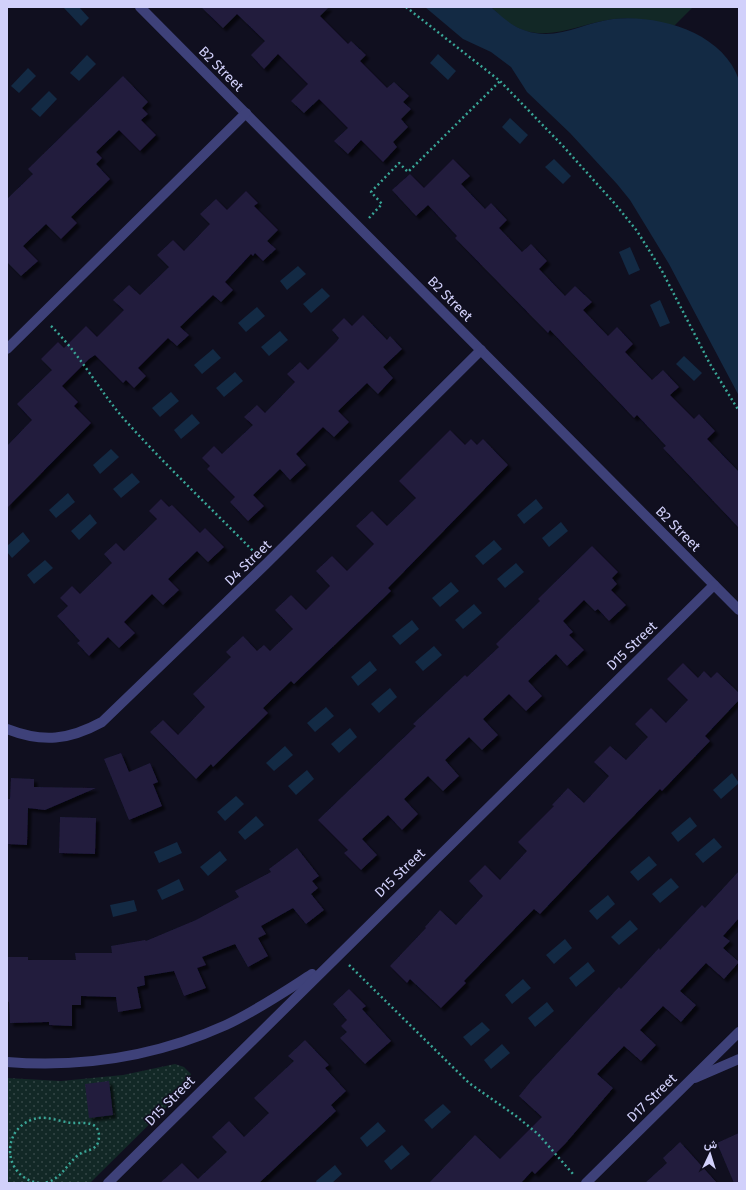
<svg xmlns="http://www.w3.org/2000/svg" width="746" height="1190" viewBox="0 0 746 1190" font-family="'Fira Sans',Vazirmatn,sans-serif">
	<defs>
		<pattern id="park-dots" width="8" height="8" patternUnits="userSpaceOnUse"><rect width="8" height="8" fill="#122826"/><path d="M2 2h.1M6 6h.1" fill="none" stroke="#344646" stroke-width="1.8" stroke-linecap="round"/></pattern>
		<filter id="shadow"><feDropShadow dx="3.5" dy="3.5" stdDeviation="1" flood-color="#0009"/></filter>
	</defs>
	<rect width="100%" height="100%" fill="#100f1f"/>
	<!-- green -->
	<path fill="#122826" d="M491 7H693L674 26C653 21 635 17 614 19 579 23 546 45 512 25 504 21 498 13 491 7Z"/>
	<!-- park -->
	<polygon fill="url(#park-dots)" points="175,1064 184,1067 191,1074 189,1085 90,1183 7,1183 7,1078 61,1081 123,1075"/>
	<!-- water -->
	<g fill="#132a44">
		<polygon points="65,7 79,7 89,18 81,26 64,8"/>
		<path d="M425 7H491C506 20 514 29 535 33 561 38 587 22 613 19 658 14 723 32 739 80V396L669 264 630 200 617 184 570 133 527 92 511 67 491 52 463 39Z"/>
		<polygon points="438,54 456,71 448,80 430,63"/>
		<polygon points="87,55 96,64 79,81 70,73"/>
		<polygon points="28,68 36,76 19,93 11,86"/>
		<polygon points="49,91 57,99 40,117 31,109"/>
		<polygon points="510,118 528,135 520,144 502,127"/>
		<polygon points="554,159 571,176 563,184 545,167"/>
		<polygon points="630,247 640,270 629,275 619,252"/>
		<polygon points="298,266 306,274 287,290 280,281"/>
		<polygon points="322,288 330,296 311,313 303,304"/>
		<polygon points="660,300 670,323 660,327 650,305"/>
		<polygon points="257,307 265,316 246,332 238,323"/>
		<polygon points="280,331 288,340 269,356 261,347"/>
		<polygon points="213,349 221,358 202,374 194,365"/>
		<polygon points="684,356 702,373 694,381 676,364"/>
		<polygon points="235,372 243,381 224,397 216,388"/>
		<polygon points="171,392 179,401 160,417 152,408"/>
		<polygon points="192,414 200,423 181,439 174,430"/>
		<polygon points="111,449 119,457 100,474 93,465"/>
		<polygon points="132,473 140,482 121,498 113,489"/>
		<polygon points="68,493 75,502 56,518 49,510"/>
		<polygon points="536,499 543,508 524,524 517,515"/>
		<polygon points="90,514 97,523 79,540 71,531"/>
		<polygon points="561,522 568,531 549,547 542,538"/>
		<polygon points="23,532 30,541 12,558 7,552 7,546"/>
		<polygon points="494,540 502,549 483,565 475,556"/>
		<polygon points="45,560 53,568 34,584 27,575"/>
		<polygon points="516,563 524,572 505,588 497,579"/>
		<polygon points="451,582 459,591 440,607 432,598"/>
		<polygon points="474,604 482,613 463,629 455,620"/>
		<polygon points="412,620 419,629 400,645 392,636"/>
		<polygon points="434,646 442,655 423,671 415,662"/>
		<polygon points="370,661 377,670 358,686 351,677"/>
		<polygon points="390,688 397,697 379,713 371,704"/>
		<polygon points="326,707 334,716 315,732 307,723"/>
		<polygon points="350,728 357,737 339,753 331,744"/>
		<polygon points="285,746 293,755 274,771 266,763"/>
		<polygon points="307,770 314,779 296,795 288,786"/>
		<polygon points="732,773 739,783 721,799 713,790"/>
		<polygon points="236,796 244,804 225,821 217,812"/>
		<polygon points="256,816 264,825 245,840 238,832"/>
		<polygon points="690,817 697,826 678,842 671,833"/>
		<polygon points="714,838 722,847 703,863 695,854"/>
		<polygon points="177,842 182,853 159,863 154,852"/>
		<polygon points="220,851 227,860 208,876 200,867"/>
		<polygon points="649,856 657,865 638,881 630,872"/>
		<polygon points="671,878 679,887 660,903 652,894"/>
		<polygon points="179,879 184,890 162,900 157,890"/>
		<polygon points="608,895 615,904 597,920 589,911"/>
		<polygon points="134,900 137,911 113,917 110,905"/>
		<polygon points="630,920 638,929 619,945 611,937"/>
		<polygon points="565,939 572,948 554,964 546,955"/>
		<polygon points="588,962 595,971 576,987 569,978"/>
		<polygon points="523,979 531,988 512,1004 505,995"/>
		<polygon points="547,1002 554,1011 535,1027 528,1018"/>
		<polygon points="482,1022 490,1030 471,1046 463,1037"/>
		<polygon points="502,1044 510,1053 491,1069 484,1060"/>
		<polygon points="443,1104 451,1112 432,1129 424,1120"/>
		<polygon points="378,1122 386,1131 367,1147 360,1138"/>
		<polygon points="402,1145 410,1154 391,1170 384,1161"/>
		<polygon points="335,1165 342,1174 332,1183 317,1183 316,1181"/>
	</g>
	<!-- building -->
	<g fill="#211c3e" filter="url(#shadow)">
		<polygon points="201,7 329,7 320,16 348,44 351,41 366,55 360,61 387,88 394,82 409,96 403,102 411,109 401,119 408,127 393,142 397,147 383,162 361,140 348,154 334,141 348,128 319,99 304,113 291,101 308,84 278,54 264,69 251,55 265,41 237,14 223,28"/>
		<polygon points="123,76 148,102 142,108 148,114 141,120 156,135 140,151 119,130 96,152 102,158 96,164 110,179 71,217 77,223 61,239 46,224 23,246 38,261 21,276 7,262 7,199 33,174 28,169"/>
		<polygon points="453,159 470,176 461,184 485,209 491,203 507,220 499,228 522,252 531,244 547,261 539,269 565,296 575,286 592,302 583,310 608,336 617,327 633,344 625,352 652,380 663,370 679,387 670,395 694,419 699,414 715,431 707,439 739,472 739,528 663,448 666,446 637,415 634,418 550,330 548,333 455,238 457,236 428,205 416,216 392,190 410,174 424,188"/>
		<polygon points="246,191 258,203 254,206 278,230 267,241 276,249 263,261 255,253 253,256 251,254 225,282 233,290 221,302 213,295 180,327 189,335 177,346 168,338 138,368 146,376 134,388 126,380 123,383 95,355 89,359 62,386 78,402 74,406 91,423 7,508 7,446 32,420 17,404 52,370 41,359 58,342 64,348 86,326 97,337 124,310 113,300 129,285 140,295 169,267 157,255 173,240 184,251 210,224 200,214 216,199 227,210"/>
		<polygon points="363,315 387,340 390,336 402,349 383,367 393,378 378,394 367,383 338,411 349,422 334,437 323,427 296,454 306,465 290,480 280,469 253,495 264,506 248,521 230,502 235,497 207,469 210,466 202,458 214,446 222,454 253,425 244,417 257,405 265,413 295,382 287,374 300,362 308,370 337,341 339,338 332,330 344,318 352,326"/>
		<polygon points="450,430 465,445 471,439 477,445 483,439 508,465 388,588 391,591 294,684 291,681 263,708 268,713 213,767 211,764 196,779 150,732 163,720 178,735 205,707 193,694 231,657 226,652 243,636 257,651 264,645 270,651 293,629 275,610 291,595 306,610 330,586 316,571 332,556 347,571 374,544 356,526 372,511 387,526 416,498 399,481"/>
		<polygon points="161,499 169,507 172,505 200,533 205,528 224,547 208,562 197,551 168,579 179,590 163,605 152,594 124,622 135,633 119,648 108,637 89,656 77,643 80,641 57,616 68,606 60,598 72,586 80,594 112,563 104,554 116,543 124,551 157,519 149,511"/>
		<polygon points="592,546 618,572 612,578 617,584 611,590 626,605 609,621 598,609 595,611 584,600 563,621 573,632 569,635 584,650 567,666 556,654 528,681 542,696 526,711 509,694 483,719 498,735 482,750 469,737 445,760 459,776 443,791 428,776 404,799 418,814 402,830 388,815 362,839 377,855 361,870 344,853 348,850 318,820 416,726 413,724 465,675 467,677 499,647 496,644 540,601 538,599"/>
		<polygon points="683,663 698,678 704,671 711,678 717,672 739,693 739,700 705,736 710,741 662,791 660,789 618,832 540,914 534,909 464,981 466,983 441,1008 410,979 407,983 390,966 426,928 425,927 440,910 456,925 483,896 469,881 485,865 500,880 527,851 518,842 554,806 552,805 568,788 584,803 609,776 594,762 610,746 626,760 648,737 635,724 651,708 666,723 688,700 667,679"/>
		<polygon points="121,753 129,772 150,763 158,782 153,784 162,806 129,820 104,759"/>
		<polygon points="11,778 34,779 34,787 96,788 45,810 28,808 27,845 7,844 7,799 10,799"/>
		<polygon points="60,817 96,818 95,854 59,853"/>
		<polygon points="297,848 319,876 312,881 318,888 311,894 324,910 306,924 293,908 261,926 266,934 258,938 268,956 248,967 235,944 202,957 206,965 197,968 206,988 184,996 174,971 144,976 145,985 137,987 141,1008 118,1012 116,997 81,996 81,1005 72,1005 72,1026 49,1025 49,1022 10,1023 9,1002 7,1001 7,957 28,957 28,960 76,960 75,953 112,953 111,946 145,940 146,941 196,920 239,897 235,891 271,872 269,869"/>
		<polygon points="739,871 739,918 723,936 730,941 723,948 739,962 724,979 706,963 680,991 696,1005 681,1022 663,1006 640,1030 656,1045 641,1061 624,1046 597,1074 613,1088 565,1144 535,1174 532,1171 521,1183 429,1183 475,1135 500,1159 542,1117 519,1096 532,1080 619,987 621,989 659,948 660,950 702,905 705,908"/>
		<polygon points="349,989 366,1006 362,1009 391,1041 365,1064 340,1038 347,1032 341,1026 347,1020 333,1004"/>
		<polygon points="305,1040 329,1065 325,1068 346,1091 331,1105 336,1111 259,1183 160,1183 182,1163 198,1179 227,1152 212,1137 229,1121 244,1137 269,1113 254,1098 294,1061 288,1056"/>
		<polygon points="109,1081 113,1115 89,1118 85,1084"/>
		<polygon points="739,1133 739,1183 734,1183 717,1143"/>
		<polygon points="680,1142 717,1183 645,1183 667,1163 663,1158"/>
	</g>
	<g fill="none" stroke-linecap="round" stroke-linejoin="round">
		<!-- path -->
		<g stroke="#39a697" stroke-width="2.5" stroke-dasharray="2 3" stroke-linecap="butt">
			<polyline points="406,7 500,81 562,145 616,205 637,231 662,271 710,364 739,411"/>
			<polyline points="369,218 382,204 371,192 399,163 408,172 500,81"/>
			<path d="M51 326C80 354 98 389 124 419 166 466 212 509 256 554"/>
			<polyline points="349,965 469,1083 516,1116 538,1134 573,1174"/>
			<path d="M39 1183C4 1178 0 1132 31 1120 45 1114 59 1122 73 1123 84 1123 99 1121 99 1136 99 1140 98 1145 95 1147 89 1152 81 1151 76 1157 65 1167 60 1180 44 1183"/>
		</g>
		<!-- street -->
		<g stroke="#3e4179" stroke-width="10">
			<polyline points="140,7 739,610"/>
			<polyline points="7,349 246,113"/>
			<path d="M7 729C43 743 69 740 102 722L266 564 481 350"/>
			<path d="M7 1062C83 1068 157 1056 226 1025 256 1011 284 992 312 974"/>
			<polyline points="695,1078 739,1059"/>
			<polyline points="108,1183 714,585"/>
			<polyline points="586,1183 739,1032"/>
		</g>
	</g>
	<g text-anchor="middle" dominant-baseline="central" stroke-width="3.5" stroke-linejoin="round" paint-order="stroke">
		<!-- street labels -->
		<g font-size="14" fill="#d2d1fb" stroke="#100f1f">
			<text transform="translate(221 69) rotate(45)">B2 Street</text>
			<text transform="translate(450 299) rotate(45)">B2 Street</text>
			<text transform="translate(678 529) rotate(45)">B2 Street</text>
			<text transform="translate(248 563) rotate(-44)">D4 Street</text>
			<text transform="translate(632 646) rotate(-44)">D15 Street</text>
			<text transform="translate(400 873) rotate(-44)">D15 Street</text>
			<text transform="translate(652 1098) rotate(-44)">D17 Street</text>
			<text transform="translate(170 1101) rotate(-45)">D15 Street</text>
		</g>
	</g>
	<!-- border -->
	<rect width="746" height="1190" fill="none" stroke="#d2d1fb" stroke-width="16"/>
	<!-- north arrow -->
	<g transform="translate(710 1154) rotate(4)" stroke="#100f1f" stroke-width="3" paint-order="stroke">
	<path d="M0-3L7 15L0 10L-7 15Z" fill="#d2d1fb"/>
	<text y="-6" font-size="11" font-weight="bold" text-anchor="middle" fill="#d2d1fb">ش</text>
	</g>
</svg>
